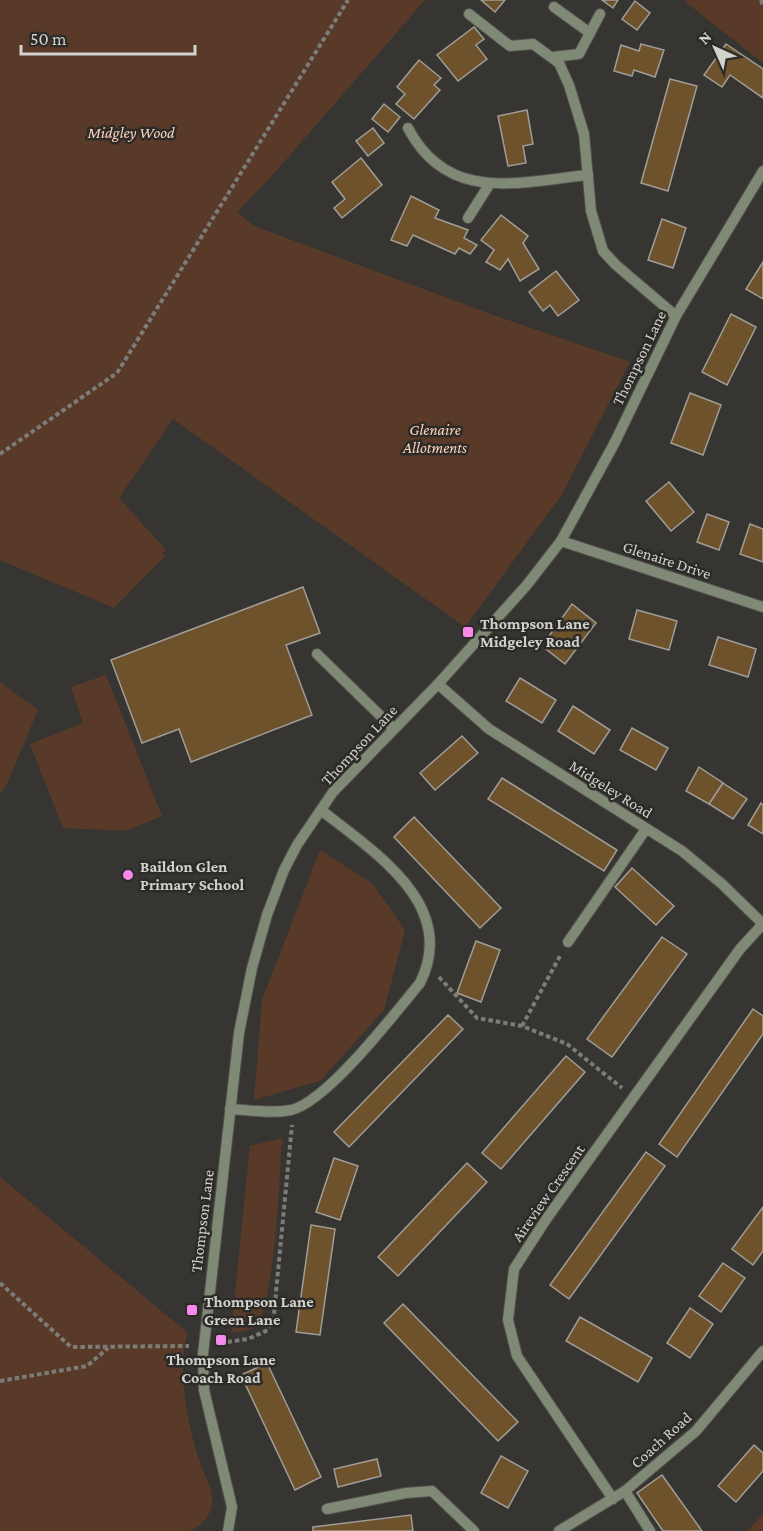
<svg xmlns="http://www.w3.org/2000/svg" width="763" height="1531" viewBox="0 0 763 1531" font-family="'Crimson Pro',serif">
	<rect width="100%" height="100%" fill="#363531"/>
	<!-- green -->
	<g fill="#593a29">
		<polygon points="0,0 425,0 270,178 237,212 254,226 496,316 630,362 561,496 465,627 173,419 119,498 166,550 163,553 165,556 114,608 0,560"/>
		<polygon points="684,0 763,0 763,63 688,4"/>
		<polygon points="106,675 162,816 126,831 63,828 30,744 83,723 71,687"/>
		<polygon points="0,682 38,710 5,788 0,793"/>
		<polygon points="320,850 373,884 405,930 384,1010 320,1081 254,1100 262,1000"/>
		<path d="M282 1138C280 1169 275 1313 254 1327 249 1331 238 1332 231 1333L250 1146Z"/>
		<path d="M0 1177 188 1333C176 1367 188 1425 199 1460 203 1471 214 1492 212 1504 210 1518 201 1525 190 1531H0Z"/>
		<polygon points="763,1514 763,1531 747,1531"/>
	</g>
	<!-- building -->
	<g fill="#6d522b" stroke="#a09d99" stroke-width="1.5">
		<polygon points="481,0 505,0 495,12"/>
		<polygon points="602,0 618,0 613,8"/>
		<polygon points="635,1 650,13 637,30 622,19"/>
		<polygon points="474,27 484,39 476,45 487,59 458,81 437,55"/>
		<polygon points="641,44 664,50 655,77 634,70 632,76 614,71 621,45 639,51"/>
		<polygon points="726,44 763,69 763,98 730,75 722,87 704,75"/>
		<polygon points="419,60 441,78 434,85 440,90 414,119 396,104 405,94 397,87"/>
		<polygon points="670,79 697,86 668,191 641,183"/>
		<polygon points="384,104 400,117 388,132 372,119"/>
		<polygon points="527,110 533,144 523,146 526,163 508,166 498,116"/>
		<polygon points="373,128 384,143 368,156 356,141"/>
		<polygon points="361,158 382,185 342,218 334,208 345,199 332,182"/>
		<polygon points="411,196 439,210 435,218 468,230 464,238 477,245 470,254 459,248 455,254 413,235 407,246 391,240"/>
		<polygon points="501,215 528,236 523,243 539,269 520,281 508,259 500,270 486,262 494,250 481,240"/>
		<polygon points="662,219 686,228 673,268 648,260"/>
		<polygon points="763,262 763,299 746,289"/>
		<polygon points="556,271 579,300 558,316 550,305 543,311 529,292"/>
		<polygon points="731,314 756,327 727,385 702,372"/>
		<polygon points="690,393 721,405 703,455 671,443"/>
		<polygon points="669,482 694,512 671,531 646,501"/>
		<polygon points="707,514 729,522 719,550 697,542"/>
		<polygon points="750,524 763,529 763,562 740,554"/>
		<polygon points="303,587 320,633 286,645 312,715 191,762 179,729 142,743 111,660"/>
		<polygon points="572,604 596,623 565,664 546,649 553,639 549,636"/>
		<polygon points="637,610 677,621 669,650 629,639"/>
		<polygon points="718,637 756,649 748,677 709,665"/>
		<polygon points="520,678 556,700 542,723 506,701"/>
		<polygon points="573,706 610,730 594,754 558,731"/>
		<polygon points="632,728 668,748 656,770 620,750"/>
		<polygon points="462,736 478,753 435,790 420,773"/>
		<polygon points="699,767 723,783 709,804 686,791"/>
		<polygon points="502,778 617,850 604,871 488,799"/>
		<polygon points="723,783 747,799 733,819 709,804"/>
		<polygon points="761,803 763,805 763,834 748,825"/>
		<polygon points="414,817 501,908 480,928 394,837"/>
		<polygon points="632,868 674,906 656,925 615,887"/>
		<polygon points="662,937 687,954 612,1057 587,1039"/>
		<polygon points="476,941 500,950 481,1002 457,993"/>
		<polygon points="753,1009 763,1016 763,1034 677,1157 659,1144"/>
		<polygon points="448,1015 463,1029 349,1147 334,1132"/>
		<polygon points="566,1056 585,1072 501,1169 482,1153"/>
		<polygon points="646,1152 665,1166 569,1299 550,1285"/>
		<polygon points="334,1158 358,1166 340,1220 316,1212"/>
		<polygon points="467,1163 487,1182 398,1276 378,1257"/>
		<polygon points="763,1207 763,1251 753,1265 732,1249"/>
		<polygon points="311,1225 335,1229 320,1335 296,1332"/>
		<polygon points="723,1263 745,1278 721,1312 699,1296"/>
		<polygon points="403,1304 518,1422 498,1441 384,1323"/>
		<polygon points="690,1308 713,1324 690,1358 667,1343"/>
		<polygon points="580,1317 652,1358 638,1382 566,1341"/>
		<polygon points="267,1363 321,1477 295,1490 241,1375"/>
		<polygon points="754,1445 763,1453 763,1471 736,1502 718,1486"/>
		<polygon points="501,1456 528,1471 508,1508 481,1493"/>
		<polygon points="377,1459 381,1476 338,1487 334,1469"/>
		<polygon points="662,1475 702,1531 663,1531 637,1493"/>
		<polygon points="411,1515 413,1531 313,1531 313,1527"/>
	</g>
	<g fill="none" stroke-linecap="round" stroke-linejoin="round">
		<defs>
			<g id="minor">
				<polyline points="554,7 590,33"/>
				<polyline points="469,14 510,46 533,44 559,63 569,85 584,134 591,211 603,251 616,265 676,316"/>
				<polyline points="553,57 579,54 600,14"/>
				<path d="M408 128C448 204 518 182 588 175"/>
				<polyline points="468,218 489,185"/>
				<polyline points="561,541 763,607"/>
				<polyline points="317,654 394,729"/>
				<polyline points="438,684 489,729 682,851 722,884 763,924"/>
				<polyline points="568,942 646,829"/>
				<path d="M230 1109C250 1110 272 1114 291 1110 327 1102 395 1013 420 983 459 905 374 852 321 810"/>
				<polyline points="625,1491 650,1531"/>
				<polyline points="613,1499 517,1356 508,1320 514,1269 547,1218 740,949 762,925"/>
				<polyline points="327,1509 406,1493 432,1491 474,1531"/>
				<polyline points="228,1531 232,1507 204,1390 203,1354 239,1033 252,968 267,915 284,870 297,845 333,792 438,684 526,586 561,541 614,444 676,316 763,171"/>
				<polyline points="559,1531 625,1491 696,1431 763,1351"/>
			</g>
		</defs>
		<!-- minor casing -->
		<use href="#minor" stroke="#52514d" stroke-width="12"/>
		<!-- path -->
		<g stroke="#7c7c78" stroke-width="4" stroke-dasharray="4.5 3" stroke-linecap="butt">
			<polyline points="761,0 763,7"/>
			<polyline points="0,454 117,373 348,0"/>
			<polyline points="439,977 477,1018 522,1026 567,1044 622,1088"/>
			<polyline points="522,1026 560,956"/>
			<polyline points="0,1283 71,1347 189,1346"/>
			<polyline points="220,1343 248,1339 268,1330 274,1313 292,1125"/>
			<polyline points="0,1381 87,1366 108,1348"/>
		</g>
		<!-- minor -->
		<use href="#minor" stroke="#808976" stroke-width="10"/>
	</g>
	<!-- markers -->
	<g fill="#f788ec" stroke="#2c2b27" stroke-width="2">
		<rect x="462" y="626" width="12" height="12" rx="3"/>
		<circle cx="128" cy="875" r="6"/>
		<rect x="186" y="1304" width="12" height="12" rx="3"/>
		<rect x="215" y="1334" width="12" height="12" rx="3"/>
	</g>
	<g text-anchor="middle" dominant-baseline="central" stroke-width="5" stroke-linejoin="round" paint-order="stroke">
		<!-- park labels -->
		<g font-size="16" font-style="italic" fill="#fed2bc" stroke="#2c2b27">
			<text x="131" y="132">Midgley Wood</text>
			<text x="435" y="429">Glenaire<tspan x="435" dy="18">Allotments</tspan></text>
		</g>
		<!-- street labels -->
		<g font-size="16" fill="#d1d1ce" stroke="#2c2b27">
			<text transform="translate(639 358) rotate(-64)">Thompson Lane</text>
			<text transform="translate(667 560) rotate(18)">Glenaire Drive</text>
			<text transform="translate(359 745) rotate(-47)">Thompson Lane</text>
			<text transform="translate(611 789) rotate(32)">Midgeley Road</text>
			<text transform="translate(548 1193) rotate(-55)">Aireview Crescent</text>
			<text transform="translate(202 1221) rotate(-83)">Thompson Lane</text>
			<text transform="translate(661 1440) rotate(-42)">Coach Road</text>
		</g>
		<!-- poi labels -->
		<g font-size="16" font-weight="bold" fill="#d1d1ce" stroke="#2c2b27" text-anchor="start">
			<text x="480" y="623">Thompson Lane<tspan x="480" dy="18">Midgeley Road</tspan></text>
			<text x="140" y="866">Baildon Glen<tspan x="140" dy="18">Primary School</tspan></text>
			<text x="204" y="1301">Thompson Lane<tspan x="204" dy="18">Green Lane</tspan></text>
			<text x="221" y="1359" text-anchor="middle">Thompson Lane<tspan x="221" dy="18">Coach Road</tspan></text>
		</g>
	</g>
	<!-- north arrow -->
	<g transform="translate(715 48) rotate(315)" stroke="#2c2b27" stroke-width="4.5" paint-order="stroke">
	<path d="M0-4.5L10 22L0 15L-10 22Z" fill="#d1d1ce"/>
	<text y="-9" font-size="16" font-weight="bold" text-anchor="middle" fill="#d1d1ce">N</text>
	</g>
	<!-- scale -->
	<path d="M21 45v9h174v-9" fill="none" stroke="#d1d1ce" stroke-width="3"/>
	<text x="30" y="45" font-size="18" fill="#d1d1ce" stroke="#2c2b27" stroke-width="4.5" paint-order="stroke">50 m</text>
</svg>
